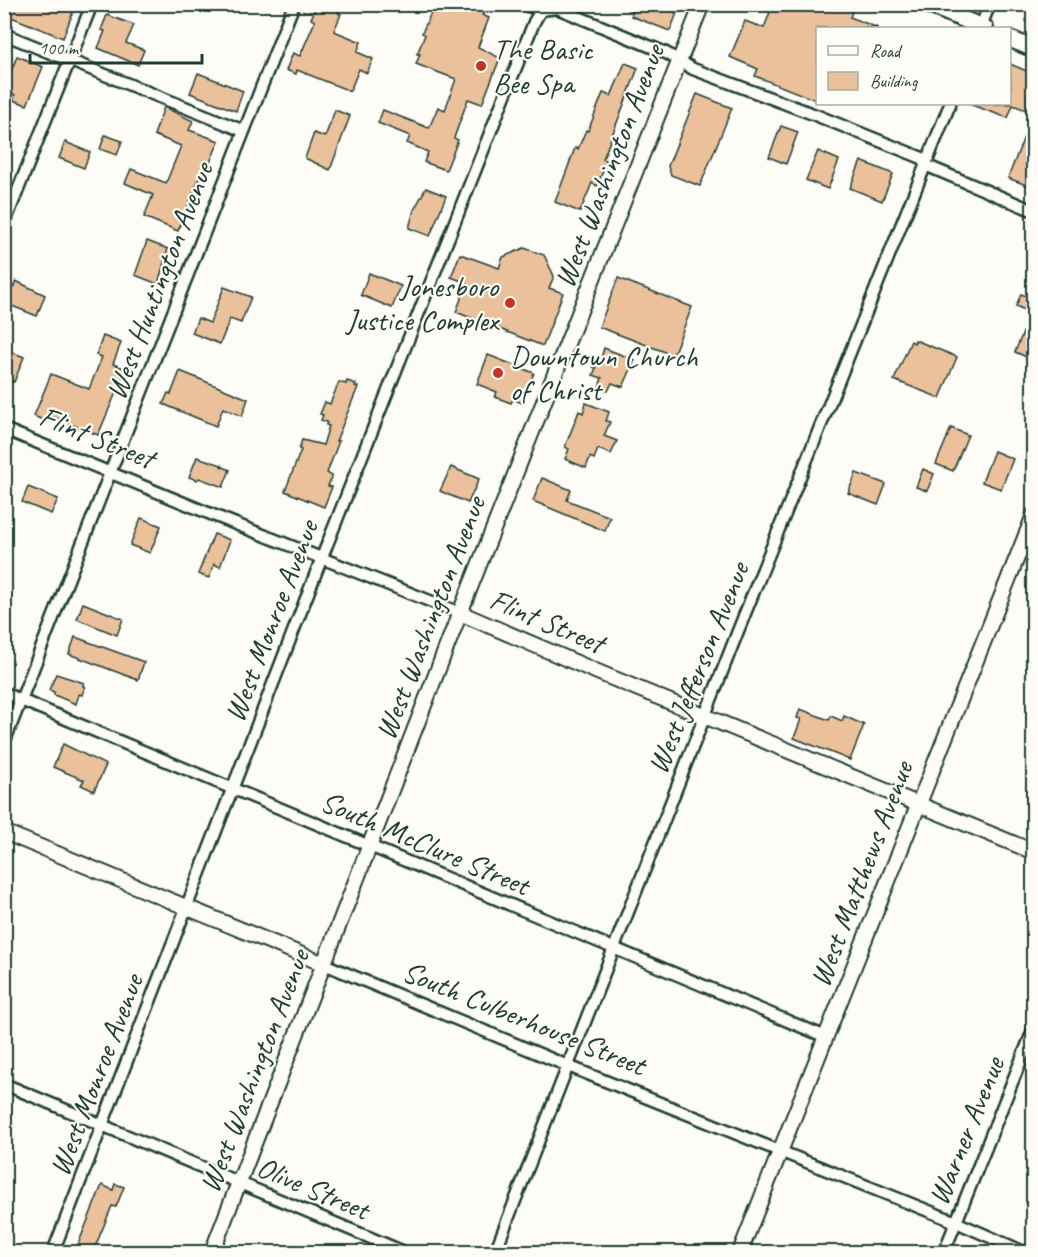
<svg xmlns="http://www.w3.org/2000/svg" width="1038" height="1257" viewBox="0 0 1038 1257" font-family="Caveat,sans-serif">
	<rect width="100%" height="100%" fill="#fdfcf7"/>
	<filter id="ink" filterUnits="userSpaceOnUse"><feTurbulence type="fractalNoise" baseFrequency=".0167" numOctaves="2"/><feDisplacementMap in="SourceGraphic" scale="12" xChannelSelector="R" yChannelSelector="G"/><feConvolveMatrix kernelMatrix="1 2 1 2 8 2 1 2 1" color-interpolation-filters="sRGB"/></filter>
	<g filter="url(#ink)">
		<!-- building -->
		<g fill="#ebc19b" stroke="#1f3d34" stroke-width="1.5">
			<polygon points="6,4 76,4 63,38 4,14"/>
			<polygon points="317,4 342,4 338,13 341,14 334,31 361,42 357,52 373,59 367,73 359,69 350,91 297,70 296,74 286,70 293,53 300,56 315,21 311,19"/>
			<polygon points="435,4 463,4 484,12 482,15 489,18 478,47 500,58 482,104 468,99 454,138 458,140 446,170 424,162 428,152 407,143 410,136 378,123 383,110 429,128 438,107 445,110 456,79 416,64 420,54 417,54 425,35 422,33"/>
			<polygon points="614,4 656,4 677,13 670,31 631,16 633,12"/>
			<polygon points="773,4 855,4 850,17 878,28 818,28 818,101 755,76 758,69 730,57 745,21 764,28"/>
			<polygon points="107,15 134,25 126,43 144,50 138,65 98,48 105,31 101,30"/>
			<polygon points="17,56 43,67 27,105 13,100 15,95 4,90"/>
			<polygon points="625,63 638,68 603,159 607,161 597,186 592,183 580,212 555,202 575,148 578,149 586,130 588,131 603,93 611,96"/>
			<polygon points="1010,64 1034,74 1034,113 1013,105 1008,118 969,104 1011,104"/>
			<polygon points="198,73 243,91 236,111 190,93"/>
			<polygon points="697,94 732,108 700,186 671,175 668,166"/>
			<polygon points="164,107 193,121 189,130 219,141 202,181 199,179 178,231 144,217 153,195 125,183 131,169 166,183 181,146 154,135"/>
			<polygon points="335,110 350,116 330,170 305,158 314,133 325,137"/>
			<polygon points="1033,114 1034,114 1034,188 1008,178"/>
			<polygon points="781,126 798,132 786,164 769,157"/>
			<polygon points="105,135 122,141 117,155 100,149"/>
			<polygon points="65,142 90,152 84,168 59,158"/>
			<polygon points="818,151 839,160 828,189 806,180"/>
			<polygon points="861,161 893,174 882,201 850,188"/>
			<polygon points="426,188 446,196 430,236 409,228 414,210"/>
			<polygon points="147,241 168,249 158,284 135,275"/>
			<polygon points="524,248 544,255 554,276 549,288 563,293 543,346 456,312 467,283 451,277 460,254 499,268 503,257"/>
			<polygon points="369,273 401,286 392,308 361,295"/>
			<polygon points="618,278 692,307 673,355 599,327"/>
			<polygon points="16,281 45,295 37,316 7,304 8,301 4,300 4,284 13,288"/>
			<polygon points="224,287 251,297 241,323 230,319 220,344 192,333 198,318 210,323"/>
			<polygon points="1021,294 1034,299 1034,360 1015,352 1031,313 1016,306"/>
			<polygon points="103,336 121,343 113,364 126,369 98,435 50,416 47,422 34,416 51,374 89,389 102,357 96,355"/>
			<polygon points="915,340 957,357 940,398 894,380 911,341 914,343"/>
			<polygon points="604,348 635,360 623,387 612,383 608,391 599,387 602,378 593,375 596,368 593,367 597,356 601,358"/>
			<polygon points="4,349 24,357 14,382 4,379"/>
			<polygon points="488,355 534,373 522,403 513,399 511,403 495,397 497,392 477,384"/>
			<polygon points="180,371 248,399 242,416 223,408 216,426 163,404 168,393 171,394"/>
			<polygon points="347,381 356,384 355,386 358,387 336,441 339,441 327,473 332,476 328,486 332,487 324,507 285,491 301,450 299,449 302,440 323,445 329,426 326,425 327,422 321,420 323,415 320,414 325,402 330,404 339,382 346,384"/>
			<polygon points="586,403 609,412 606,421 610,422 604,436 617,441 611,454 598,449 594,459 590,457 586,468 565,459 569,449 565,447 579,411 583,413"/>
			<polygon points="951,428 968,435 953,471 936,464"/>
			<polygon points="994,451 1013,459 1001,489 982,482"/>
			<polygon points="197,457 222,465 221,466 230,470 223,487 199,478 197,480 189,477"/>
			<polygon points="451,467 479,479 468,503 440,491"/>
			<polygon points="923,469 934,474 927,491 916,487"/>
			<polygon points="856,473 886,484 878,505 848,493"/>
			<polygon points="542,478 571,490 567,500 610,517 605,531 533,501"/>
			<polygon points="28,487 58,499 51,514 22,502"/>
			<polygon points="141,518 161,526 150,553 130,545"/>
			<polygon points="214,534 230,540 220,567 214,564 209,578 198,574"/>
			<polygon points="83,603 123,619 117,635 77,619"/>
			<polygon points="75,637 144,662 138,680 69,654"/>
			<polygon points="56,674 84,683 83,686 85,687 82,695 79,694 76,704 54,695 54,692 49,690"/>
			<polygon points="800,709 829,720 831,716 842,721 844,716 864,725 850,760 794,738 801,719 797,718"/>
			<polygon points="63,744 106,765 94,791 81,785 84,780 53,767"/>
			<polygon points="115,1184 124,1187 116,1207 112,1206 93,1252 75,1252 102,1185 113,1190"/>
		</g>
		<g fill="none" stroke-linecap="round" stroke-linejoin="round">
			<defs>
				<g id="minor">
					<polyline points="522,4 541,10 557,8 666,53 693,69 813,114 927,160"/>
					<polyline points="980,28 990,4"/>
					<polyline points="4,34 244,131"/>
					<polyline points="925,165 1034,211"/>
					<polyline points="4,225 92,4"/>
					<polyline points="4,429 218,517 460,613"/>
					<polyline points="4,693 826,1037"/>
					<polyline points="4,743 294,4"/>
					<polyline points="324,964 568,1066 956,1222 1024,1252"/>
					<polyline points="4,1084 404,1252"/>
					<polyline points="53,1252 317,570 534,22 541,10"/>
					<polyline points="495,1252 738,631 950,104"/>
					<polyline points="944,1252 1034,1028"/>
				</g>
				<g id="tertiary">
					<polyline points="460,613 600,673 1034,852"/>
					<polyline points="4,832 324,964"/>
					<polyline points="212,1252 454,628 702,4"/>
					<polyline points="740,1252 1034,515"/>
				</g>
				<g id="secondary">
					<polyline points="926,4 985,28"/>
					<polyline points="1010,39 1034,49"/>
				</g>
			</defs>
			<!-- minor casing -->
			<use href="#minor" stroke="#1f3d34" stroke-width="15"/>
			<!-- tertiary casing -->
			<use href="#tertiary" stroke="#1f3d34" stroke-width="18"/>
			<!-- secondary casing -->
			<use href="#secondary" stroke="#1f3d34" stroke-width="20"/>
			<!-- minor -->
			<use href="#minor" stroke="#fdfcf7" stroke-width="10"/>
			<!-- tertiary -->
			<use href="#tertiary" stroke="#fdfcf7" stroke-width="14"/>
			<!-- secondary -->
			<use href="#secondary" stroke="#fdfcf7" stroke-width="15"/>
		</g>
	</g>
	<!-- markers -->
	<g fill="#c8321e" stroke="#fdfcf7" stroke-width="2">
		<circle cx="481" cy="66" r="6"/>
		<circle cx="510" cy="303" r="6"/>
		<circle cx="498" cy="373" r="6"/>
	</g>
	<g text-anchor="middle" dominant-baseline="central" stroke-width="4.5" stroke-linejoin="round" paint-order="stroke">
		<!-- poi labels -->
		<g font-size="30" fill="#1f3d34" stroke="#fdfcf7" text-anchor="start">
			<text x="493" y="49">The Basic<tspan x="493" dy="34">Bee Spa</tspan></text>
			<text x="498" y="286" text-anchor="end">Jonesboro<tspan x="498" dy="34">Justice Complex</tspan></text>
			<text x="510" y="356">Downtown Church<tspan x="510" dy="34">of Christ</tspan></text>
		</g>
		<!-- street labels -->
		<g font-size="30" fill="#1f3d34" stroke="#fdfcf7">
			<text transform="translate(609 166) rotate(-69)">West Washington Avenue</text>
			<text transform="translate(159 281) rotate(-69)">West Huntington Avenue</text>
			<text transform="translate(97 437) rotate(22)">Flint Street</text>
			<text transform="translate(430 618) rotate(-69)">West Washington Avenue</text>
			<text transform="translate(271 621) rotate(-69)">West Monroe Avenue</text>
			<text transform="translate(547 621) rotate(23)">Flint Street</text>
			<text transform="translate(698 668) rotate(-68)">West Jefferson Avenue</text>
			<text transform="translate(425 843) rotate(23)">South McClure Street</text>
			<text transform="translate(861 874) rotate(-69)">West Matthews Avenue</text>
			<text transform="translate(524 1018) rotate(22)">South Culberhouse Street</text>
			<text transform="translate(254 1071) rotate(-69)">West Washington Avenue</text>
			<text transform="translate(96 1075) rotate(-69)">West Monroe Avenue</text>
			<text transform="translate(966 1131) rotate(-68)">Warner Avenue</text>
			<text transform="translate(313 1188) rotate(23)">Olive Street</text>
		</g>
	</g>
	<!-- margin -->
	<rect width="1038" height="1257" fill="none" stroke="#fdfcf7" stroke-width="24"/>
	<rect x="12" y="12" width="1014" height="1233" fill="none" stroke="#1f3d34" stroke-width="2" filter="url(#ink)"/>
	<!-- legend -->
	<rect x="816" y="27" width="195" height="78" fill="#fdfcf7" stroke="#a4b0a9" stroke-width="1.5"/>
	<rect x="828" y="46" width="30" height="9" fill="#fdfcf7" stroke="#a4b0a9" stroke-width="1.5"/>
	<text x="870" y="57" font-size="18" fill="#1f3d34">Road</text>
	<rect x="828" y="72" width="30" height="18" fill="#ebc19b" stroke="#a4b0a9" stroke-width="1.5"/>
	<text x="870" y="87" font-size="18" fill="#1f3d34">Building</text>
	<!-- scale -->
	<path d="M30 54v9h172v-9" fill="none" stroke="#1f3d34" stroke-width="3"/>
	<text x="39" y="54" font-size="18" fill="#1f3d34" stroke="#fdfcf7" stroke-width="4.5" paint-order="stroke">100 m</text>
</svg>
